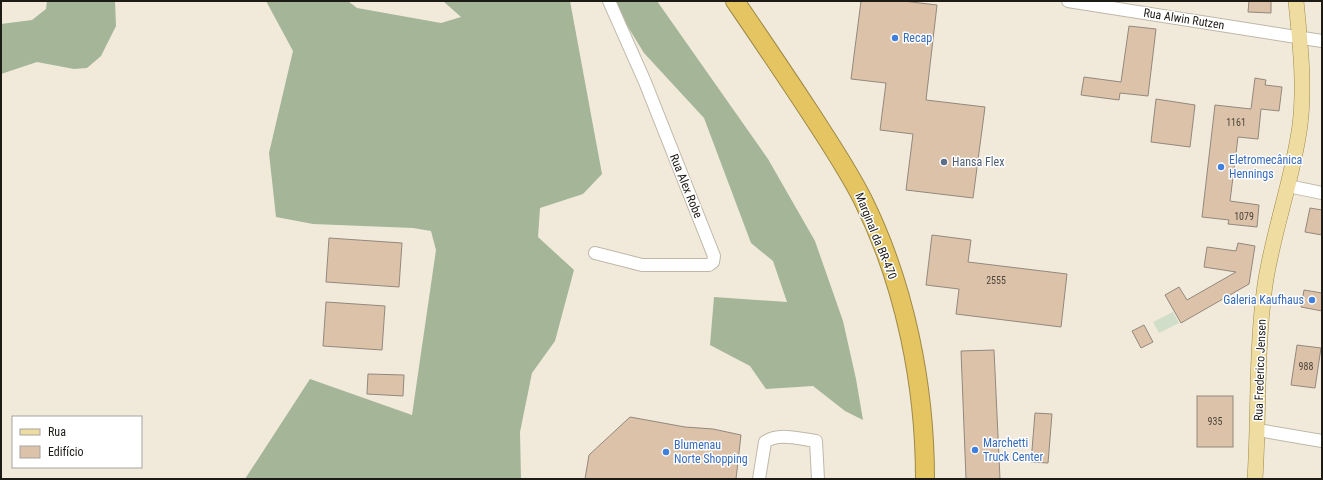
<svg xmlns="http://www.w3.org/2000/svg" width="1323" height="480" viewBox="0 0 1323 480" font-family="'Roboto Condensed',sans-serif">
	<rect width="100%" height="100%" fill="#f1eadb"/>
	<!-- green -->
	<polygon fill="#d0ddc8" points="1173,312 1179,323 1159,333 1153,322"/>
	<!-- forest -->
	<g fill="#a4b598">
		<polygon points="47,1 115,1 116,26 101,56 87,68 74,69 37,62 1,74 1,24 32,20 46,9"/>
		<polygon points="266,1 348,1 357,8 441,23 461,17 443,1 570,1 602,174 583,194 540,208 538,237 574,270 555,341 532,373 520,432 521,479 245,479 310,379 412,415 436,250 431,231 413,228 313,224 276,217 269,153 293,51"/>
		<polygon points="612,1 657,1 768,159 815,241 843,321 856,379 863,420 845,411 813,386 766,389 750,366 710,345 714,297 787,302 773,261 751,243 704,118 644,53"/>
	</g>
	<!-- building -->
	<g fill="#dcc2a9" stroke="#93887d">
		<polygon points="861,1 903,1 937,5 926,100 985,107 973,198 906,190 913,134 880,130 886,83 851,79"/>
		<polygon points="1249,1 1271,1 1271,13 1248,12"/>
		<polygon points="1129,26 1156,29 1148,96 1120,93 1119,100 1081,95 1084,77 1121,82"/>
		<polygon points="1255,78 1266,80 1265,85 1282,87 1279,111 1261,109 1258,139 1238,137 1230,201 1259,205 1257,227 1228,224 1229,220 1202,217 1215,105 1251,109"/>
		<polygon points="1156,99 1195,105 1190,147 1151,142"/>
		<polygon points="1310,208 1322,210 1322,235 1305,232"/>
		<polygon points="932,235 971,240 968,262 1067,274 1061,327 956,314 959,289 926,285"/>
		<polygon points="329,238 402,243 399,287 326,282"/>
		<polygon points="1238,243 1255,246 1249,284 1181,323 1165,295 1179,287 1187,300 1236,272 1204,267 1207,247 1236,251"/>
		<polygon points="1304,290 1322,293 1322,311 1301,307"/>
		<polygon points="326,302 385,306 382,350 323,346"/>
		<polygon points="1144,325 1153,342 1141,348 1132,331"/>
		<polygon points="1297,345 1321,348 1315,388 1291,385"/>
		<polygon points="994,350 1000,479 966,479 961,351"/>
		<polygon points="368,374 404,375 403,396 367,394"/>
		<rect x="1197" y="396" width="36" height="51"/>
		<polygon points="1035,413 1052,414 1048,463 1031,462"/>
		<polygon points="630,417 685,427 713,429 741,435 736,479 585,479 589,455"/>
	</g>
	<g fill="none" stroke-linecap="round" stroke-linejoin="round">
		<defs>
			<g id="minor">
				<polyline points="1068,1 1322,41"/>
				<polyline points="1288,186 1322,193"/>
				<polyline points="595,253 642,265 709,265 713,262 714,256 645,82 609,1"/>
				<polyline points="1258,430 1322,441"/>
				<path d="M759 479 765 442C779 432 799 439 816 441L818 479"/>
			</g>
			<path id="major" d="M1255 479C1259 415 1256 349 1265 285 1273 231 1293 179 1300 125 1305 84 1300 42 1296 1"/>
			<path id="highway" d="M735 1C761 39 786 76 811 114 829 142 848 170 863 200 905 285 925 385 925 479"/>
		</defs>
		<!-- minor casing -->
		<use href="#minor" stroke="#beb8a9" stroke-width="14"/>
		<!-- major casing -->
		<use href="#major" stroke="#9e8a47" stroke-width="16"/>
		<!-- highway casing -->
		<use href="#highway" stroke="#9e8a47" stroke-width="20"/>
		<!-- minor -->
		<use href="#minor" stroke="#fff" stroke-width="12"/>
		<!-- major -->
		<use href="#major" stroke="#efdca1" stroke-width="15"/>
		<!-- highway -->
		<use href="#highway" stroke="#e4c562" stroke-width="18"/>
	</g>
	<!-- markers -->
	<g fill="#3f7fe0" stroke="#fff" stroke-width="1.5">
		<circle cx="895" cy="38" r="4"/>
		<circle cx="1221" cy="167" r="4"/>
		<circle cx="1312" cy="300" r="4"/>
		<circle cx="975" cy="450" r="4"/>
		<circle cx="666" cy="452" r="4"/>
	</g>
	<circle fill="#5c6f8a" stroke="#fff" stroke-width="1.5" cx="944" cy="162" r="4"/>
	<g text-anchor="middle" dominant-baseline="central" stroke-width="3" stroke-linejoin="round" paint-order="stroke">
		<!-- number labels -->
		<g font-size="10" fill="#4d453b">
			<text x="1236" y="122">1161</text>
			<text x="1244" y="216">1079</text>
			<text x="996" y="280">2555</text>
			<text x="1306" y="366">988</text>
			<text x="1215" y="421">935</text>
		</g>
		<!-- street labels -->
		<g font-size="12" fill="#1d1b16" stroke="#fff">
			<text transform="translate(1184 19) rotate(9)">Rua Alwin Rutzen</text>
			<text transform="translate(686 186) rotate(68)">Rua Alex Robe</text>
			<text transform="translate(876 236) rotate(68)">Marginal da BR-470</text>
			<text transform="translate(1260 370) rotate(-88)">Rua Frederico Jensen</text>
		</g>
		<!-- shop labels -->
		<g font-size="12" fill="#366cbe" stroke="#fff" text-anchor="start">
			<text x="903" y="38">Recap</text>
			<text x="1229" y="160">Eletromecânica<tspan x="1229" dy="14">Hennings</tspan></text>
			<text x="1304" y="300" text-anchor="end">Galeria Kaufhaus</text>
			<text x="983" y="443">Marchetti<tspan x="983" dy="14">Truck Center</tspan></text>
			<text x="674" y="445">Blumenau<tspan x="674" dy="14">Norte Shopping</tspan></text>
		</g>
		<!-- service labels -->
		<g font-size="12" fill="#4e5e75" stroke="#fff" text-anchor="start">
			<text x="952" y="162">Hansa Flex</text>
		</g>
	</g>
	<!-- border -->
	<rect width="1323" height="480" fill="none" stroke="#1d1b16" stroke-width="4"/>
	<!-- legend -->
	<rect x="12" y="416" width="130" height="52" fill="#ffffff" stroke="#a5a4a2"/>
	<rect x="20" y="429" width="20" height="6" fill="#efdca1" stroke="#a5a4a2"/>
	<text x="48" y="436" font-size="12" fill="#1d1b16">Rua</text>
	<rect x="20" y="446" width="20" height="12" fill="#dcc2a9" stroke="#a5a4a2"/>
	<text x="48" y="456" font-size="12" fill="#1d1b16">Edifício</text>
</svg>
